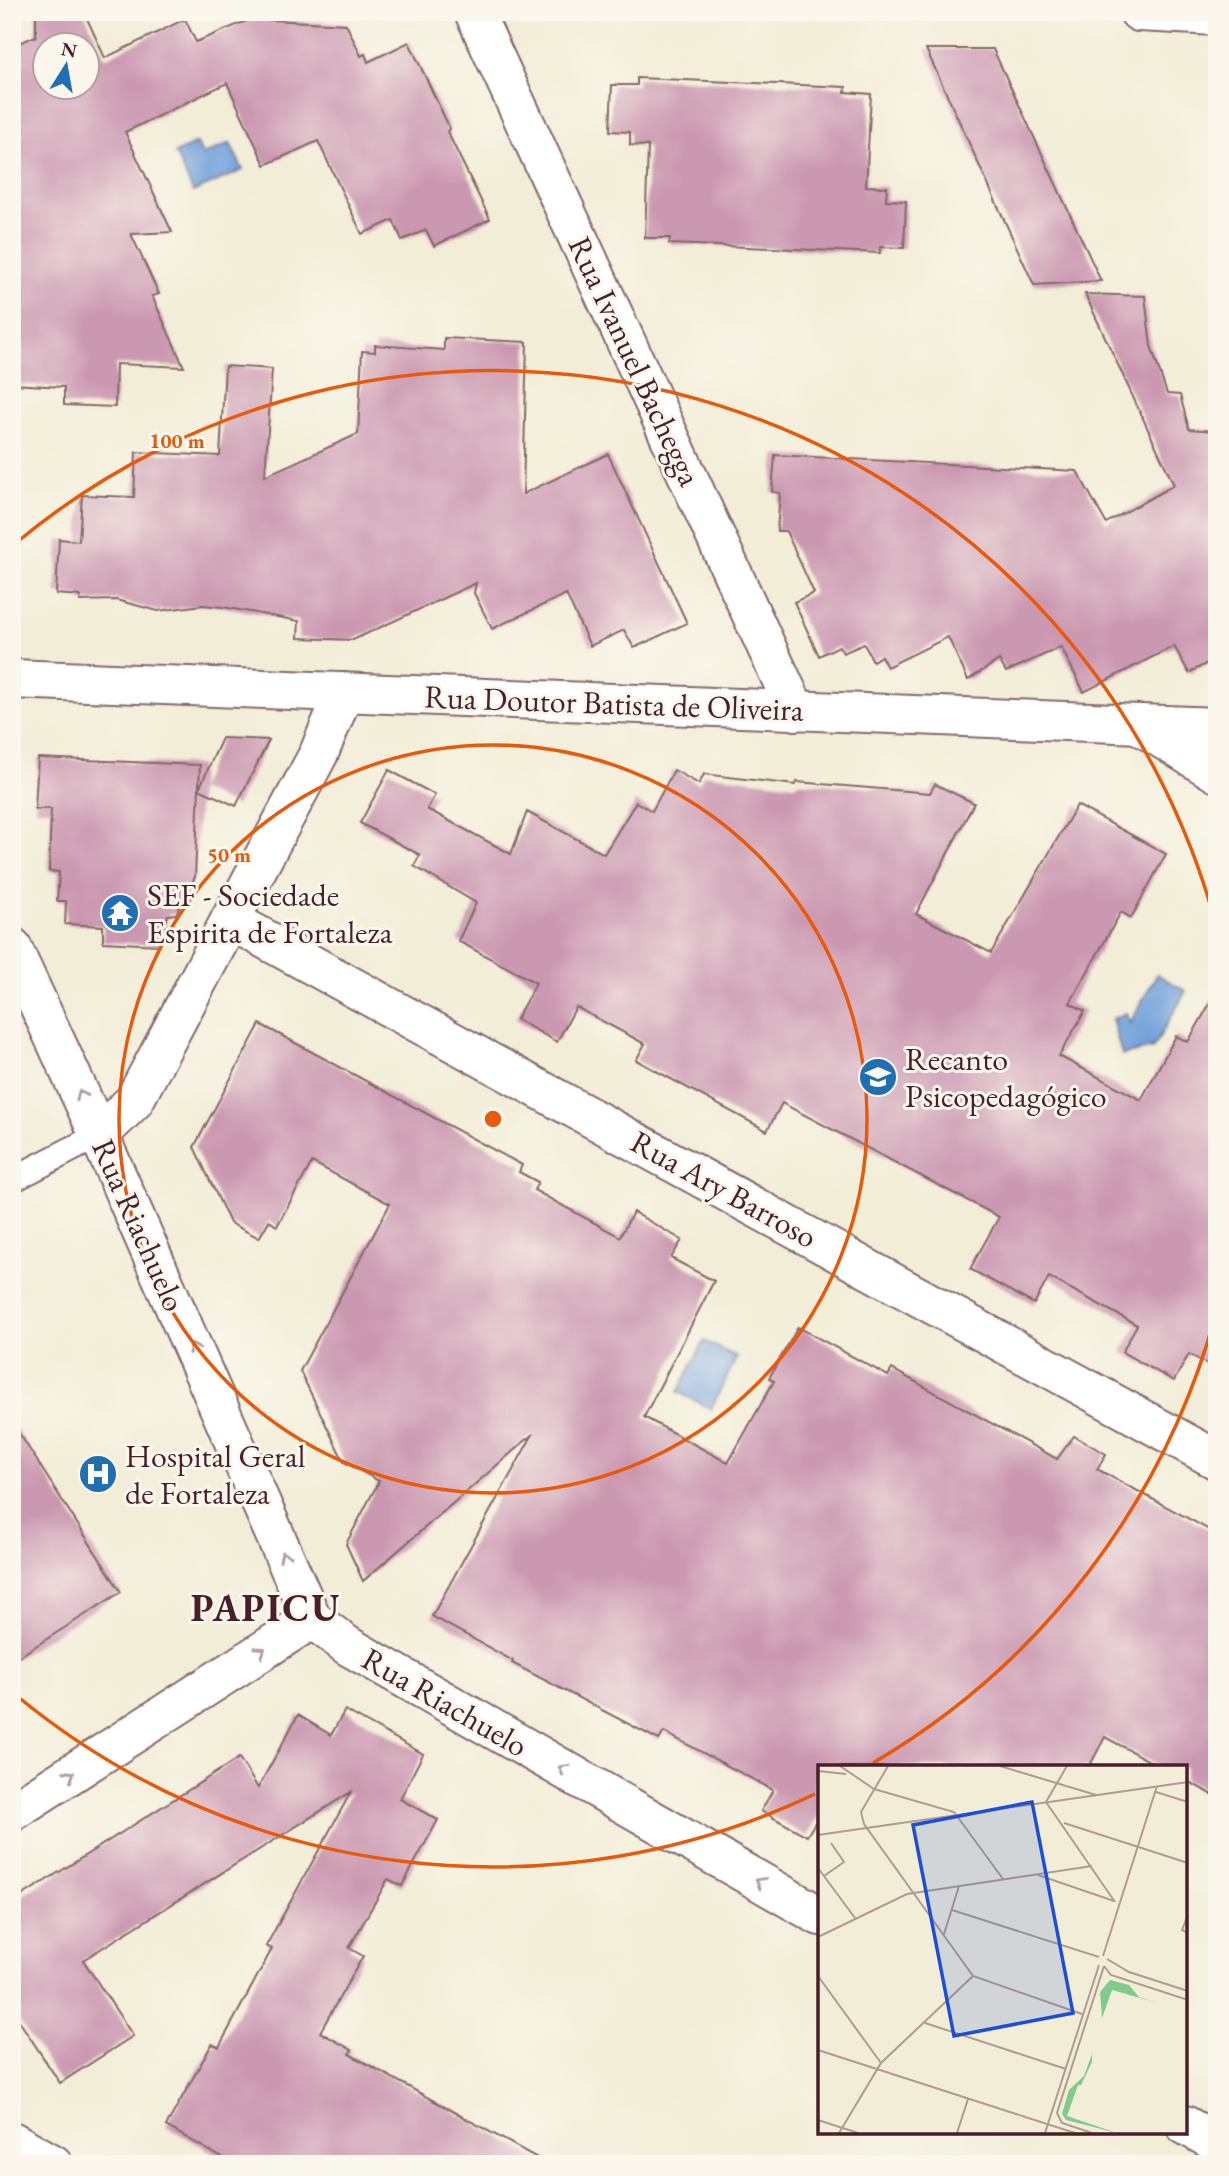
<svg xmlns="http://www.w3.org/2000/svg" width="1229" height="2176" viewBox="0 0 1229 2176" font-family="'EB Garamond',serif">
	<rect width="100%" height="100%" fill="#fbf7ec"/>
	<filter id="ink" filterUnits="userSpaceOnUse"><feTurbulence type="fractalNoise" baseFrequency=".0143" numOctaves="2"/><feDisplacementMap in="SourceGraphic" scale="14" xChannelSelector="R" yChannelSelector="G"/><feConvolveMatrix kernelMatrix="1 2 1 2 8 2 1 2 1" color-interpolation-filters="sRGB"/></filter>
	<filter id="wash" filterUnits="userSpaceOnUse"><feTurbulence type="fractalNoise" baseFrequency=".00686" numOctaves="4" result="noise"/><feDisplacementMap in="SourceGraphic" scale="28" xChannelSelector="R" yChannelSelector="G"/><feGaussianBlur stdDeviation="1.57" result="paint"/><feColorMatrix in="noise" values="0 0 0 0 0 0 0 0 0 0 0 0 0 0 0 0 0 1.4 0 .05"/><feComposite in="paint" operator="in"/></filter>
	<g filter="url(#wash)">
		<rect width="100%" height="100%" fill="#f2edd7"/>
		<!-- water -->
		<g fill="#70a0da" stroke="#5d6082" stroke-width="2">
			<polygon points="196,143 203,155 230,143 243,170 193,192 175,153"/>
			<polygon points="1157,974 1186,991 1153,1048 1122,1055 1112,1019 1126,1013 1130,1023"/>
			<polygon points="704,1341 737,1357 711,1409 678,1392"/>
		</g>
		<g id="blocks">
			<!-- building -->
			<g fill="#ca98b0" fill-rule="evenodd">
				<path d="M36 12H84L105 58 185 19 196 42 251 19 346 24 361 56 365 54 368 62 409 42 450 129 447 131 490 219 434 246 426 230 402 240 393 220 362 234 318 141 265 165 227 83 125 132 172 232 131 234 159 294 152 296 184 367 116 364 115 407 64 405V387L12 384V46L36 36ZM46 46H88V88H46Z"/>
				<polygon points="926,49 993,49 1101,281 1034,285"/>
				<polygon points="637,78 846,87 845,92 871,94 866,186 887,187 886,200 906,201 904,248 880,247 880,253 747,247 669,244 670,238 645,238 648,146 630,145 630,132 610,131 612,85 637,85"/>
				<polygon points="1085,294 1145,296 1151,346 1167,394 1180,395 1189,429 1217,431 1217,658 1189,673 1174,646 1084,692 1061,647 1006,672 999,660 968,680 948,637 887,667 881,656 873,661 864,644 843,653 839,646 819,656 794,602 814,593 786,531 777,531 780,493 772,492 775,455 1077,471 1106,523 1174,485"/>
				<polygon points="444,338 527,342 523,494 608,454 687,623 634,648 624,630 590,646 566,594 492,629 474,593 476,583 353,640 298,638 299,621 223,607 202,605 158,611 116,600 80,601 80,596 56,594 59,539 79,541 82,495 134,497 136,452 220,456 225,366 272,369 265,476 358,434 362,351 375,352 375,345 444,350"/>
				<polygon points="222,738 269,740 236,806 199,789"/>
				<polygon points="38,758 200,765 195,877 176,914 168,915 159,945 103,942 103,926 65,924 66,901 57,901 59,872 49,871 51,809 35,809"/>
				<polygon points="389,770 435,795 427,809 511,854 527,812 604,854 636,802 652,811 674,770 699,784 704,774 795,785 797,782 930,793 935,784 974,803 916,914 991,953 1077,805 1166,854 1131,918 1121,912 1070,1003 1085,1011 1059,1056 1141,1100 1176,1036 1188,1042 1217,991 1217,1370 1189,1354 1174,1381 1122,1352 1137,1325 1049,1277 1034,1304 970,1269 999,1217 782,1103 767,1131 636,1060 645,1044 576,1007 557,1042 516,1019 536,983 458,941 476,903 414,866 420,855 360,823"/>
				<polygon points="260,1024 522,1165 519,1172 538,1182 534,1190 620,1237 633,1212 682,1240 671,1258 714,1281 644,1417 728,1463 774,1381 769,1378 798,1327 888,1376 892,1369 1057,1459 1074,1436 1106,1454 1097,1469 1217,1534 1217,1797 1185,1780 1185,1767 1160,1767 1105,1737 1089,1767 820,1767 820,1814 807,1836 761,1811 773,1790 664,1732 659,1740 512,1663 513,1661 432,1616 533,1434 363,1581 346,1544 379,1481 344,1462 300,1371 390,1204 312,1162 277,1226 269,1221 259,1238 230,1223 194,1147"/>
				<polygon points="12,1422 121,1592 12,1661"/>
				<polygon points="345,1710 423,1754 400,1799 438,1820 402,1886 388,1879 349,1948 363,1956 320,2032 352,2050 349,2054 548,2164 233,2164 166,2126 212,2044 219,2047 272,1949 266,1946 351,1792 83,1960 133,2036 60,2083 12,2010 12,1902 239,1758 258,1788 298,1715 331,1735"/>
			</g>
		</g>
	</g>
	<g filter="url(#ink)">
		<use href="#blocks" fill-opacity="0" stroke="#856767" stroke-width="2"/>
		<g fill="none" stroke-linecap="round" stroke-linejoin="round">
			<defs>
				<polyline id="service" points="12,1180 99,1135"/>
				<g id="minor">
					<polyline points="474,12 796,711"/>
					<polyline points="1139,12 1217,16"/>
					<polyline points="12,679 1217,727"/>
					<polyline points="1141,726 1217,773"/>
					<polyline points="230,920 1217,1460"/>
					<polyline points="12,947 99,1135 312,1619 348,1646 820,1916"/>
					<polyline points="99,1135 134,1101 319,753 344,692"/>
					<polyline points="12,1812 312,1619"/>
					<polyline points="1185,2125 1217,2143"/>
					<polyline points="12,2141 53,2164"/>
				</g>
			</defs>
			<!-- service casing -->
			<use href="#service" stroke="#856767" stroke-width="28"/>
			<!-- minor casing -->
			<use href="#minor" stroke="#856767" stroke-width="42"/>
			<!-- service -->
			<use href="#service" stroke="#fff" stroke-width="24"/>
			<!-- minor -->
			<use href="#minor" stroke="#fff" stroke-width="38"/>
		</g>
		<!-- one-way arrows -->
		<defs><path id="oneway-chevron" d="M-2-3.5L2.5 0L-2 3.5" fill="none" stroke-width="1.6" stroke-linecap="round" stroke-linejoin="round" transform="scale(1.75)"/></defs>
		<g stroke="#ae9aa0">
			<use href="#oneway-chevron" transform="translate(81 1095) rotate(-115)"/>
			<use href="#oneway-chevron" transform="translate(193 1348) rotate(-114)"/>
			<use href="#oneway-chevron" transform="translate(284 1556) rotate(-114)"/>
			<use href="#oneway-chevron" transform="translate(261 1651) rotate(-33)"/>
			<use href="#oneway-chevron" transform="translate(563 1769) rotate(-150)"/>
			<use href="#oneway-chevron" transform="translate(70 1775) rotate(-33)"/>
			<use href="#oneway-chevron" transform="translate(760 1882) rotate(-150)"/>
		</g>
	</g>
	<!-- distance rings -->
	<g fill="none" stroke="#e8590c" stroke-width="3.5">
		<circle cx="493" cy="1119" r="374"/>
		<path d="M1216 1313A748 748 0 0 1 873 1763M815 1794A748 748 0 0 1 17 1696M17 542A748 748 0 0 1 1216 925"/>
	</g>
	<!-- icons -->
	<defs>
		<symbol id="temple-disc" viewBox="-11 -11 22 22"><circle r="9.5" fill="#1f6fb2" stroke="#fbf7ec"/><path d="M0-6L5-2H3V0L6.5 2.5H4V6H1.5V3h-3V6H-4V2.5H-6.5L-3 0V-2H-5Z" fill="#fff"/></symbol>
		<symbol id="school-disc" viewBox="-11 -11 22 22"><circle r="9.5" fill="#1f6fb2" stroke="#fbf7ec"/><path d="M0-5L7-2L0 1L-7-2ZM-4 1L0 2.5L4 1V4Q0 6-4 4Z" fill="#fff"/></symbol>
		<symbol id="hospital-disc" viewBox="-11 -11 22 22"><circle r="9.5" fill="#1f6fb2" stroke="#fbf7ec"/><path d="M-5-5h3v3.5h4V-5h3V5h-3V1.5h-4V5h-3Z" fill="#fff"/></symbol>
	</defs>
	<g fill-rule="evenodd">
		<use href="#temple-disc" x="98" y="891" width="44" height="44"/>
		<use href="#school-disc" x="856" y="1055" width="44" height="44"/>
		<use href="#hospital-disc" x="76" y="1452" width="44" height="44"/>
	</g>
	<g text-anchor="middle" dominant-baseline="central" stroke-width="6" stroke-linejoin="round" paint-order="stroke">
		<!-- street labels -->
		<g font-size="32" fill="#4a1f2b" stroke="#fbf7ec">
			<text transform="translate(635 361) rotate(65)">Rua Ivanuel Bachegga</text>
			<text transform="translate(614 703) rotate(2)">Rua Doutor Batista de Oliveira</text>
			<text transform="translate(724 1189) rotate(29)">Rua Ary Barroso</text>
			<text transform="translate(139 1225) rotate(66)">Rua Riachuelo</text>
			<text transform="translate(445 1702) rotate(30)">Rua Riachuelo</text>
		</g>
		<!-- poi labels -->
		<g font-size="32" fill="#4a1f2b" stroke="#fbf7ec" text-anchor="start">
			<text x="147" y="895">SEF - Sociedade<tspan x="147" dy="37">Espirita de Fortaleza</tspan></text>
			<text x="905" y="1059">Recanto<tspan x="905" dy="37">Psicopedagógico</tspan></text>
			<text x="125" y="1456">Hospital Geral<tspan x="125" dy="37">de Fortaleza</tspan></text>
		</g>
		<!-- district labels -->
		<g font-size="38" font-weight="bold" letter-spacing="2" fill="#4a1f2b" stroke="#fbf7ec">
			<text x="266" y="1607">PAPICU</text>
		</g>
	</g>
	<!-- overview -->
	<g transform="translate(818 1765)">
		<rect width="369" height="369" fill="#f2edd7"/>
		<path d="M292 215 311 220 321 232 340 238 294 225 284 253 282 227ZM274 289V297L263 320H260L249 351 299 368 248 355 244 349 251 325 266 311Z" fill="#7ecb8a"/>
		<path fill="none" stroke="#af9b92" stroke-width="2" d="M22 1 56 24 136 47 185 114M70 1 43 47 46 59 155 211 264 249M182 1 278 30M249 1 228 37 297 137M0 6 28 9M338 27 370 37M246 58 370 98M0 70 370 17M0 103 37 153M220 110 296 136M6 111 26 97 13 78M134 145 281 192M370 150 364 165 370 168M126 169 141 121M0 172 89 129 274 101M285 191 339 21M289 194 311 207 370 226M286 201 293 210 370 235M0 211 63 298M107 258 248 304M0 285 257 368M0 355 40 368M21 368 63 298 155 211M139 368 150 334M227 368 281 200M274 368 244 358 239 348 286 201"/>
		<path fill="#1d4ed8" fill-opacity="0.15" stroke="#1d4ed8" stroke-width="3.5" d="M214 37 255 248 136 271 95 60Z"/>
		<rect width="369" height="369" fill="none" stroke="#4a1f2b" stroke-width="3.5"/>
	</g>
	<circle cx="493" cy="1119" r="10" fill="#e8590c" stroke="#fbf7ec" stroke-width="3.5"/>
	<g font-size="21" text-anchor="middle" font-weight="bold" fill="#e8590c" stroke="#fbf7ec" stroke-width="6" stroke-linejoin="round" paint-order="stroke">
		<text x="177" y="448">100 m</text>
		<text x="229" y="862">50 m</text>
	</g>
	<!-- margin -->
	<rect width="1229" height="2176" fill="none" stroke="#fbf7ec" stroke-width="42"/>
	<!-- north arrow -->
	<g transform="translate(66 66) rotate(11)"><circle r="33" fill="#fbf7ec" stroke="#b4a19f" stroke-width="2"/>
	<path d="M0-5L12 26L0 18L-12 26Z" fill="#1f6fb2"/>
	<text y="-10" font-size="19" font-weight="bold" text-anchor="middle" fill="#4a1f2b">N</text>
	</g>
</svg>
